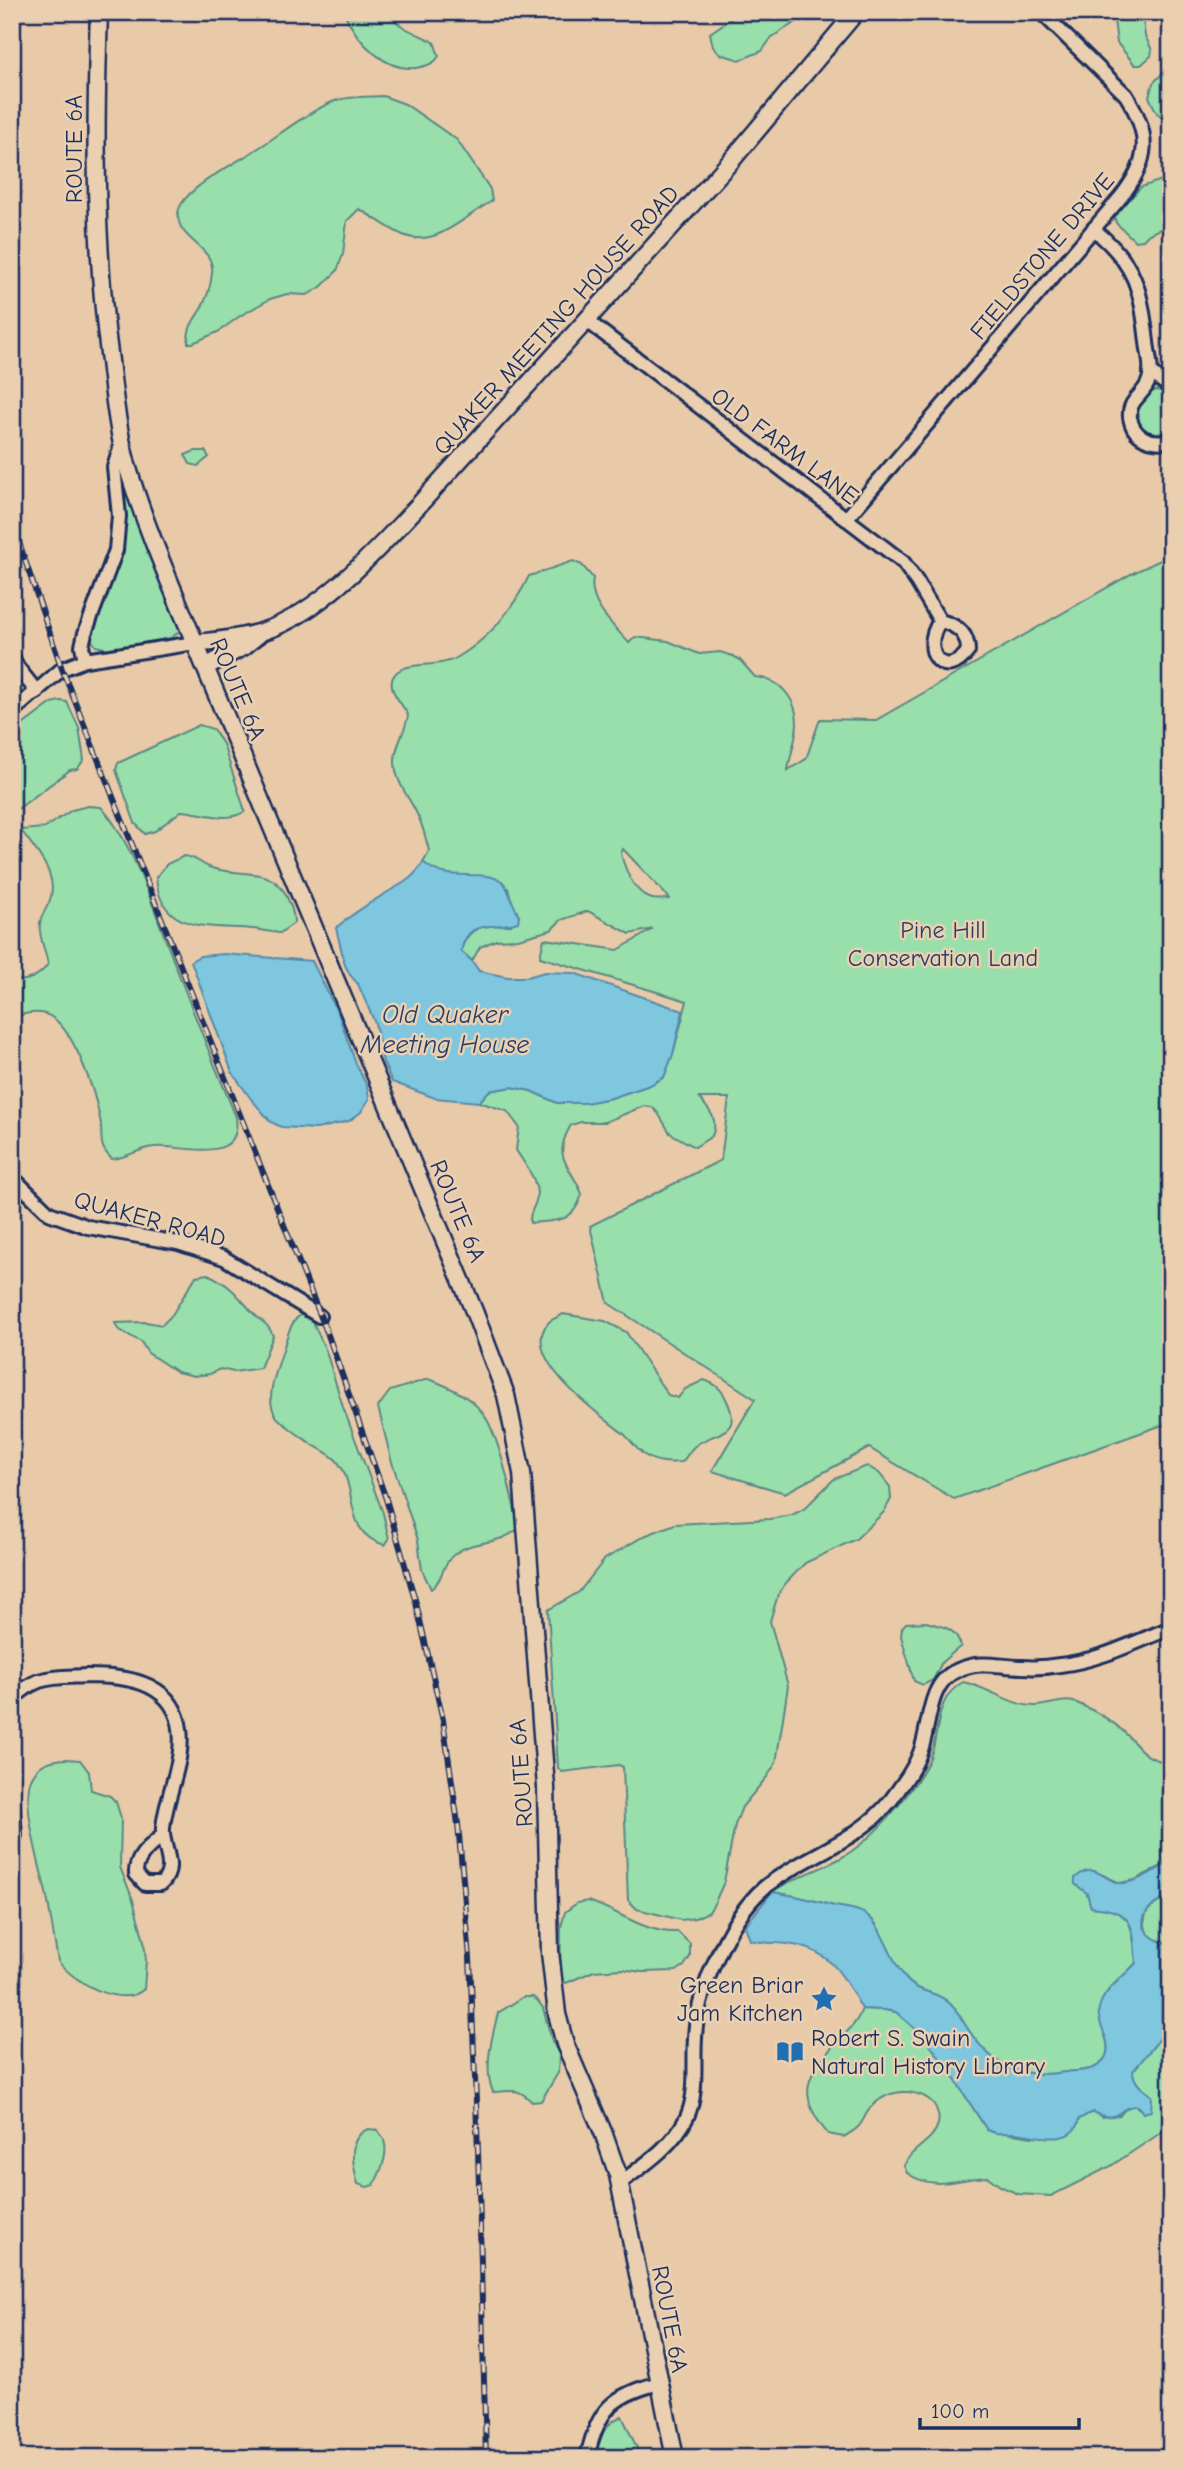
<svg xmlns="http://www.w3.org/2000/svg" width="1183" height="2470" viewBox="0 0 1183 2470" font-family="'Comic Neue',sans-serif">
	<rect width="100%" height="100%" fill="#e8caa9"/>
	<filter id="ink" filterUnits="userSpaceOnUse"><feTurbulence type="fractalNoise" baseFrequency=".0143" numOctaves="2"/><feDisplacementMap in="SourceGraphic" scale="14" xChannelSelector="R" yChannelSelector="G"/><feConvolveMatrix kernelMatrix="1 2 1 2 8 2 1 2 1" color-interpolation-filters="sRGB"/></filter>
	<g filter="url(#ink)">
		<!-- green -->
		<g fill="#99dfab" stroke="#5a8784" stroke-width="2" fill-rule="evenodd">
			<path d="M344 12H389C398 29 418 33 434 42L439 56C435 63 429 65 421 67 387 75 356 41 344 12Z"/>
			<polygon points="733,12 812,12 772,37 762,51 740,60 720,54 713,47 710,33 732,18"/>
			<polygon points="1113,12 1142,12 1145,36 1152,50 1151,56 1141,65 1135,65 1117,43"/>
			<polygon points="1171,65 1171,118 1165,119 1157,113 1149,97 1153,83"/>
			<path d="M383 96 405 104 457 140 490 189 492 201C465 216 435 249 403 235 387 228 374 217 359 209L347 221 343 254 337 271 321 287 307 295 287 294 270 299 240 316 218 332 193 343H188C187 328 194 320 201 309 207 298 211 285 212 273 215 247 179 241 178 216 176 191 239 162 257 149 281 134 303 115 330 103 345 96 366 97 383 96Z"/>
			<polygon points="1171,177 1171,224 1149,234 1143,240 1135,241 1116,223 1114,216 1141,187"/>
			<path d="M1157 390 1171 394V433C1137 447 1121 400 1157 390Z"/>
			<polygon points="195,451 205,451 209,457 198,466 190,464 185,455"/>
			<polygon points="120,471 181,630 171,638 108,649 96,646 89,637 119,550"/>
			<path d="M1171 555V1422L954 1499 869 1448 785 1493 712 1471 755 1399 608 1303 590 1226 721 1160 729 1098H699C710 1111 719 1119 712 1136L695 1147 670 1133 658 1113 652 1107 644 1106 605 1122H581L571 1125C551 1159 570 1164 582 1194 573 1225 555 1220 530 1223 529 1213 533 1210 536 1201 541 1183 525 1165 516 1150L519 1127 507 1111 479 1102 489 1091 512 1087 531 1091 557 1103H585L611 1098 650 1085 664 1077 673 1054 687 1001 540 957 544 939 618 950 653 929 630 934 588 911 561 920 551 930 518 939 496 940 480 947 472 961 461 951C468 924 486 925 511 925L519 915 512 905 508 888 434 872 423 862 429 851C426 838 423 826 417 814 409 797 396 783 395 763 394 746 406 732 408 715 402 703 387 690 393 677 402 659 437 670 458 657 490 638 513 609 529 576L573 561 582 565 593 578C588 604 613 625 629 643L635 637 668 641 699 654 720 652 733 656 740 660 755 677C769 678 780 684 788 695 806 720 792 743 788 770L806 759 820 719 876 720 1131 574ZM623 849 669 898V899C664 899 656 900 652 899 634 893 625 869 621 854Z"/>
			<polygon points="60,701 67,702 79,728 84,760 77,769 70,770 15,811 15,822 12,824 12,733 52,703"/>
			<path d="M199 725 213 729 223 744 245 811C228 824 201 812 181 811L155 831 145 834 135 823 116 770 118 763Z"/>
			<path d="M88 806 101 807C135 844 157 920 176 967 195 1017 215 1067 236 1117 243 1167 181 1144 154 1147 140 1148 127 1158 112 1159 96 1145 104 1136 100 1119 95 1093 73 1022 45 1014 35 1011 22 1014 12 1018V979C26 984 41 975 48 964 46 953 41 942 40 931 38 918 46 911 50 900 59 874 35 850 21 830L44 828 72 810Z"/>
			<path d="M184 856C196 857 199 863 209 867 236 878 272 864 287 897 291 906 294 913 294 923L280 933C271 932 262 930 253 929 212 925 160 935 156 877L167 864Z"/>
			<path d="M208 1274C235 1288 236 1295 255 1315 264 1324 268 1323 273 1336L260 1368 234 1372 220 1369 210 1374 194 1376 177 1372 148 1353 141 1342 118 1329 115 1323 146 1322 162 1325 172 1315 196 1276Z"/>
			<path d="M305 1312 312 1320 326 1351 343 1407 383 1513 389 1539 385 1545C341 1533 360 1489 337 1461 330 1453 319 1449 310 1443 302 1437 281 1423 276 1416 264 1399 277 1370 282 1353 287 1338 290 1319 305 1312Z"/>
			<path d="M563 1314 605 1321 626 1332 668 1395 678 1398 685 1389 704 1380C716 1384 722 1389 727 1401 743 1435 716 1431 696 1445 690 1449 687 1457 682 1462 669 1463 657 1463 646 1456 637 1451 631 1440 623 1433 601 1416 516 1356 549 1322 552 1319 559 1317 563 1314Z"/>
			<path d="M428 1379C449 1386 474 1398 486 1418 501 1443 512 1499 519 1528 497 1547 477 1538 456 1553 441 1563 444 1580 431 1589L422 1570 418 1540 391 1459 378 1407 390 1391Z"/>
			<polygon points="867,1466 879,1473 890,1487 891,1499 884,1512 856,1539 805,1563 785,1584 778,1595 770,1621 788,1686 776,1763 767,1777 742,1807 735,1825 724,1882 715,1902 709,1912 695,1918 681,1920 637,1909 628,1900 623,1767 619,1765 562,1772 558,1768 548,1610 579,1592 605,1559 644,1536 675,1524 770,1519 792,1515 804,1509 834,1479"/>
			<path d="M926 1622C943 1626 956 1628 961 1646L942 1662 933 1680 923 1685 914 1681 901 1636 902 1628 906 1623Z"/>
			<path d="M963 1682C988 1687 1009 1705 1034 1706 1048 1706 1064 1698 1077 1703 1093 1710 1110 1719 1123 1731 1142 1749 1141 1758 1171 1763V1861L1135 1880 1120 1883 1094 1871 1075 1884 1087 1893 1091 1907C1134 1910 1132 1925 1136 1963 1125 1976 1102 1990 1100 2008 1098 2027 1117 2048 1101 2063 1092 2072 1078 2070 1066 2072 1023 2079 995 2069 970 2032 962 2021 958 2010 948 2002 936 1991 918 1993 907 1980 898 1970 890 1956 885 1944 880 1933 879 1924 869 1917 859 1909 846 1909 834 1906 813 1900 794 1895 772 1892 793 1878 817 1871 839 1859 872 1841 907 1799 926 1766 942 1739 931 1700 963 1682Z"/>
			<path d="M66 1759 80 1760 89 1772 91 1790 110 1796 116 1802 121 1818 120 1867 133 1900 144 1941 146 1961 144 1989C122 2010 72 1981 58 1961 54 1939 51 1918 47 1897 41 1869 21 1804 31 1779 38 1763 50 1760 66 1759Z"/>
			<path d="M1171 1896V1943L1156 1940 1147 1933C1139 1911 1152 1904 1171 1896Z"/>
			<path d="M588 1901C618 1910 645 1934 678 1932L690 1944V1957L684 1966 676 1971 642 1972 622 1969 594 1971 566 1983 560 1978 561 1927 565 1912 577 1903Z"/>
			<path d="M523 1997H533L538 2001 543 2008 552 2041 559 2054 558 2073 541 2101 532 2102C517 2086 512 2092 493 2092 483 2069 492 2037 498 2013Z"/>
			<path d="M862 2009 885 2010 896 2012 924 2037 947 2067 987 2130 1032 2137 1093 2112 1102 2117 1120 2115 1127 2107 1134 2105 1141 2110 1152 2096C1143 2089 1133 2083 1133 2071L1171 2025V2126L1111 2166 1051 2196 1018 2194 1000 2186 988 2177C959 2178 934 2192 907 2173L904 2166C910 2148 933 2143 938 2124 940 2116 937 2109 933 2103 926 2096 917 2093 908 2092 893 2091 879 2098 869 2109 865 2115 863 2123 857 2128 854 2131 848 2134 844 2137L828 2134C795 2095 806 2074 839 2040 849 2030 857 2023 862 2009Z"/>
			<path d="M368 2129 377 2130C393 2145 383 2167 374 2185L367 2187 358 2184C353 2166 346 2138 368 2129Z"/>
			<path d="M622 2416 637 2448V2458H595C599 2439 603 2424 622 2416Z"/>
		</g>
		<!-- water -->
		<g fill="#7ec7de" stroke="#568aab" stroke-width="2">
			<path d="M423 862C448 885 477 867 502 881 508 885 512 905 519 915L518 922C493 931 469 916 461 951L472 961 479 971 507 977H527L545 972 574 973 683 1011 673 1054 664 1077 650 1085 611 1098 585 1103H557L531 1091 512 1087 489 1091 479 1102 435 1098 392 1082 383 1062 375 1023 358 984 350 975 345 965 336 928C351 914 368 904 386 893 401 884 414 879 423 862Z"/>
			<polygon points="224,954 312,961 338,1013 356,1064 367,1086 369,1099 361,1112 349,1121 317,1129 281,1127 271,1122 251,1099 232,1072 191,961 200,956"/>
			<path d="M1171 1861V1896C1163 1900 1150 1905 1146 1913 1136 1929 1156 1944 1171 1943V2025L1133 2071C1133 2083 1143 2089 1152 2096L1151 2111 1143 2113 1138 2106C1117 2105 1122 2125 1092 2112L1079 2119C1073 2149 1033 2134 1015 2133 1004 2133 997 2135 987 2130L947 2067 924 2037 896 2012 885 2010 862 2009C845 1979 832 1951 794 1945 779 1942 765 1944 750 1940L745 1926 772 1892C794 1895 813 1900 834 1906 844 1908 855 1908 865 1914 882 1923 891 1963 907 1980 918 1993 936 1991 948 2002 958 2010 962 2021 970 2032 995 2069 1023 2079 1066 2072 1078 2070 1092 2072 1101 2063 1119 2046 1095 2027 1099 2008 1104 1989 1124 1977 1136 1963 1133 1925 1134 1910 1091 1907L1087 1893 1075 1884V1878C1095 1860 1103 1881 1120 1883 1132 1885 1161 1868 1171 1861Z"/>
		</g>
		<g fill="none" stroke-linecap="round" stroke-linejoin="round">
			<defs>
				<g id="minor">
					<path d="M1093 229C1136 263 1141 290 1147 342 1148 353 1153 369 1149 380 1145 395 1128 399 1130 417 1133 438 1152 445 1171 440"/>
					<polyline points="586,320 903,562 917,582 940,621"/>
					<polyline points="1150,372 1171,388"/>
					<path d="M846 519 1120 198C1150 161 1151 135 1126 95L1041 12"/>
					<path d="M940 621C957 625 968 633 968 651 945 683 919 652 940 621Z"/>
					<polyline points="12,657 18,668 37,692"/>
					<polyline points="85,660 82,646 85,633 116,550 119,516 114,467 122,442"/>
					<polyline points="12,712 62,669 85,660 195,643"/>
					<polyline points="12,1177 49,1213 88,1227 178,1243 224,1258 319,1316"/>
					<path d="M12 1699C20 1692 28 1685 39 1681 54 1676 70 1677 87 1676 122 1676 169 1680 179 1723 187 1757 166 1794 163 1828 161 1847 179 1867 161 1884H145L136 1874C135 1857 150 1846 162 1836"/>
					<polyline points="12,1800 15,1835 12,1840"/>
					<path d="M620 2183C644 2165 674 2145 687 2117 698 2092 693 2064 695 2038 696 2014 703 1989 713 1966 725 1938 741 1907 765 1887 805 1855 858 1842 891 1800 902 1785 915 1768 921 1750 930 1725 928 1683 956 1671 982 1659 997 1667 1023 1667 1035 1668 1048 1667 1060 1665 1098 1661 1135 1642 1171 1628"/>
					<path d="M587 2458C598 2409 611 2396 659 2383"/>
				</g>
				<g id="major">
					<path d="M99 12C95 129 94 245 110 361 114 396 118 432 127 465 145 526 171 585 195 643L474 1311 506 1395 522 1473 546 1787 550 1952 557 2014 565 2044 603 2132 618 2175 675 2458"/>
					<path d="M195 643C217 641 242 638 264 631 320 613 378 549 417 507L731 161 856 12"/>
					<polyline points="205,667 243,647 259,634"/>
				</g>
			</defs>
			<!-- minor casing -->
			<use href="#minor" stroke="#1b2f5e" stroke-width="18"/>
			<!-- major casing -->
			<use href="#major" stroke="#1b2f5e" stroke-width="21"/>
			<!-- minor -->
			<use href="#minor" stroke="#ead0b1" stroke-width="12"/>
			<!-- major -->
			<use href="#major" stroke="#ead0b1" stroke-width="16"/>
			<defs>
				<polyline id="rail" points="12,522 62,669 328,1335 386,1499 416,1603 443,1720 458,1824 470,1958 478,2150 486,2458"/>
			</defs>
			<!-- rail casing -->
			<use href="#rail" stroke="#1b2f5e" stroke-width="6"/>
			<!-- rail -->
			<use href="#rail" stroke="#ead0b1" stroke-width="3.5" stroke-dasharray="10" stroke-linecap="butt"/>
		</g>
	</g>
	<!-- icons -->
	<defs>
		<symbol id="sight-bare" viewBox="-9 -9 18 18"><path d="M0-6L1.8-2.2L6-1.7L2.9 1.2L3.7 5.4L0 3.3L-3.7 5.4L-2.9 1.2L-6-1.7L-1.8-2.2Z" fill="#1f6fb2" stroke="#ead0b1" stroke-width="2.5" paint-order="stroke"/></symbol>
		<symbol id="library-bare" viewBox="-9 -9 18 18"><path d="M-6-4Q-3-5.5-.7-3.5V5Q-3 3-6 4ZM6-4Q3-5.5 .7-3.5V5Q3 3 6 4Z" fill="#1f6fb2" stroke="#ead0b1" stroke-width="2.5" paint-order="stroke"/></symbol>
	</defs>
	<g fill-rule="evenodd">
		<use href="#sight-bare" x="805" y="1980" width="38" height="38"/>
		<use href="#library-bare" x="771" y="2033" width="38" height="38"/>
	</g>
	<g text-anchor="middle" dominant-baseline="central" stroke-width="5" stroke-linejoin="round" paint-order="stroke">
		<!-- street labels -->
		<g font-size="24" fill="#1b2f5e" stroke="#ead0b1">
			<text transform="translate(74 149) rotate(-90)">ROUTE 6A</text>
			<text transform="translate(1042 256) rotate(-50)">FIELDSTONE DRIVE</text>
			<text transform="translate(556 320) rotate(-48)">QUAKER MEETING HOUSE ROAD</text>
			<text transform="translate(785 446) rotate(37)">OLD FARM LANE</text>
			<text transform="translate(238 689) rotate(67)">ROUTE 6A</text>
			<text transform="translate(458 1211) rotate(67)">ROUTE 6A</text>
			<text transform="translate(150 1219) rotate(15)">QUAKER ROAD</text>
			<text transform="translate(521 1773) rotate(-94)">ROUTE 6A</text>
			<text transform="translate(670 2319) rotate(79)">ROUTE 6A</text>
		</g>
		<!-- park labels -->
		<g font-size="24" fill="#284166" stroke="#ead0b1">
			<text x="943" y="930">Pine Hill<tspan x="943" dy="28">Conservation Land</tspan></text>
		</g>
		<!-- poi labels -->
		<g font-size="24" fill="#1b2f5e" stroke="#ead0b1" text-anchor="end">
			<text x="803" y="1985">Green Briar<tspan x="803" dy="28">Jam Kitchen</tspan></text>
			<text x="811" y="2038" text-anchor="start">Robert S. Swain<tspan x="811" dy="28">Natural History Library</tspan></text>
		</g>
		<!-- water labels -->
		<g font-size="26" font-style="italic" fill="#253e6b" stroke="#ead0b1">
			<text x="445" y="1015">Old Quaker<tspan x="445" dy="30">Meeting House</tspan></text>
		</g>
	</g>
	<!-- margin -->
	<rect width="1183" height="2470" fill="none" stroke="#ead0b1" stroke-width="42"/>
	<rect x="21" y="21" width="1141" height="2428" fill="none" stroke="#1b2f5e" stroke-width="2.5" filter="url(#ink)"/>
	<!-- scale -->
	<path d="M920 2418v10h159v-10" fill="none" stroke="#1b2f5e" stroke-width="3.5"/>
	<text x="931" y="2418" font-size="21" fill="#1b2f5e" stroke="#ead0b1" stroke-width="5" paint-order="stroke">100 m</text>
</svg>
